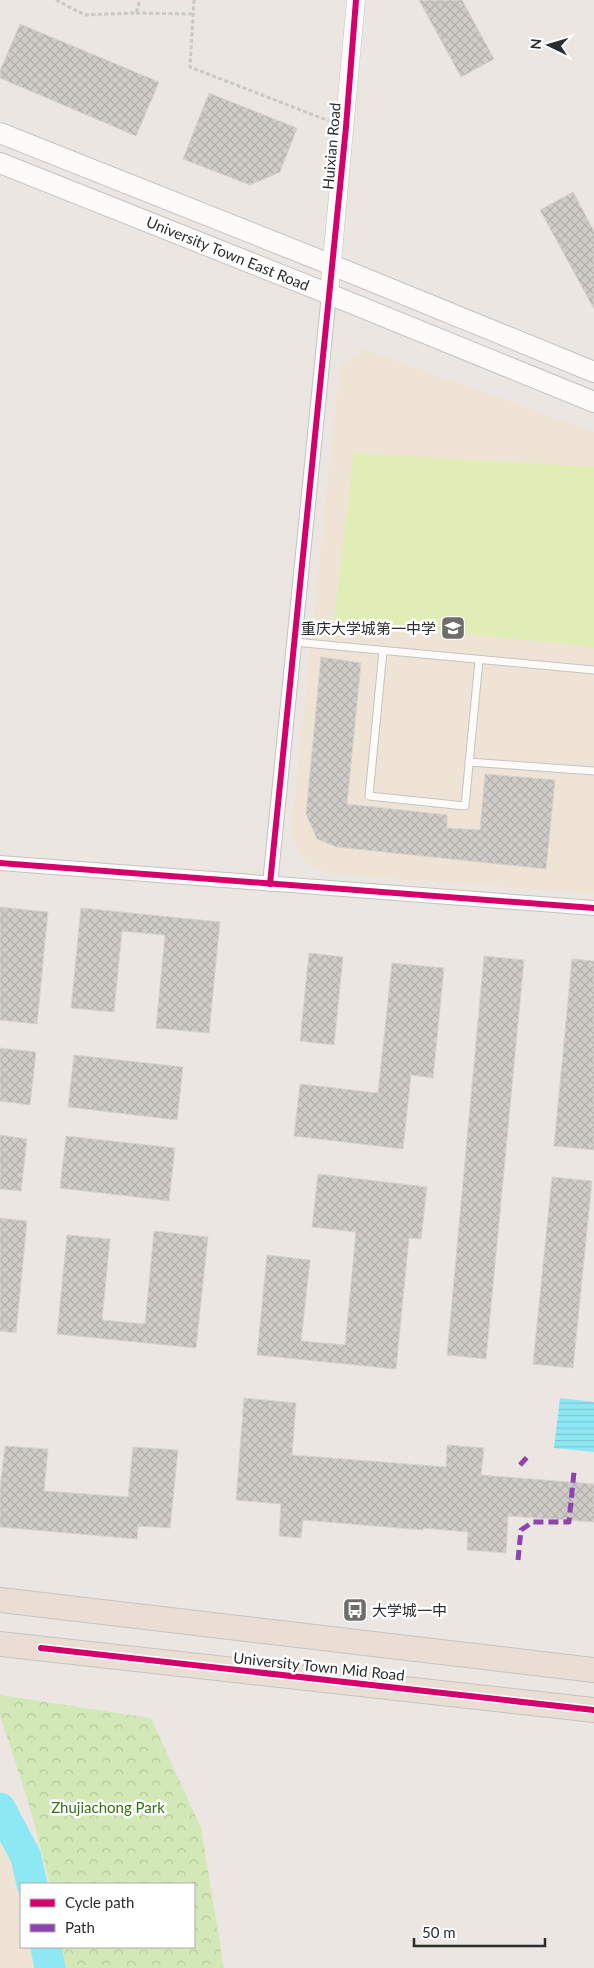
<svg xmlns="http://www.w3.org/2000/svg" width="594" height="1968" viewBox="0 0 594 1968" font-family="Lato,'Noto Sans SC',sans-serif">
	<defs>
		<pattern id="park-crowns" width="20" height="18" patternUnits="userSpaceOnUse" patternTransform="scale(1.25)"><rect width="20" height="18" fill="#d2e9b7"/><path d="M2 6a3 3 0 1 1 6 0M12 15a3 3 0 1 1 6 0" fill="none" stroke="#b4c89e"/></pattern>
		<pattern id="water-rules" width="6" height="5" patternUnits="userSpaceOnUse" patternTransform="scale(1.25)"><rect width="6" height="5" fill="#8ee8f3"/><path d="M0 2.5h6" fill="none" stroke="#7bc7d0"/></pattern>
		<pattern id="building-cross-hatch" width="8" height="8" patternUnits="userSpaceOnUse" patternTransform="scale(1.25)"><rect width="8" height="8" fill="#cfccc8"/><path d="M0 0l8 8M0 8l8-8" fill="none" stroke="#b2afac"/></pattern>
	</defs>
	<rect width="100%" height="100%" fill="#ebe6e1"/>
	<!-- education -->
	<g fill="#efe3d5">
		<polygon points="363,349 594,432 594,894 332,874 313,868 301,857 294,842 292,823 340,366"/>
		<polygon points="0,1829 16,1858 21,1884 21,1947 35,1947 39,1968 0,1968"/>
	</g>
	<!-- park -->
	<polygon fill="url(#park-crowns)" points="0,1695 151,1718 201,1828 224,1968 66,1968 62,1947 194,1947 194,1884 50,1884 31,1811 0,1715"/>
	<!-- pitch -->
	<polygon fill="#e0edb4" points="354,453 594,467 594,647 334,620"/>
	<!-- water -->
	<polygon fill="url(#water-rules)" points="560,1398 594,1402 594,1452 554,1448"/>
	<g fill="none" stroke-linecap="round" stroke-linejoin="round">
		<!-- river -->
		<g stroke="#8ee8f3" stroke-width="31">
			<polyline points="0,1808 26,1857 32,1884"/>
			<polyline points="46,1947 50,1968"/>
		</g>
	</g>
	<!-- building -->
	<g fill="url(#building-cross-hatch)" stroke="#d6d2cd">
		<polygon points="419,0 462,0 494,59 461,77"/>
		<polygon points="20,24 159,82 136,136 0,78 0,71"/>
		<polygon points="209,93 297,128 280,172 250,185 183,159"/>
		<polygon points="573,192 594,231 594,309 540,210"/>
		<polygon points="321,657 361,663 347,804 447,815 447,828 480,830 485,774 555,780 546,869 337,847 317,839 306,814"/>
		<polygon points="0,907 48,912 37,1024 0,1020"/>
		<polygon points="81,908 220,922 209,1033 156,1028 165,935 122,931 114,1012 71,1008"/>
		<polygon points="309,953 343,957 334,1045 300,1041"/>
		<polygon points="484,956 524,960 486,1359 447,1355"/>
		<polygon points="572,959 594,961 594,1150 554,1146"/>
		<polygon points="392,963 444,968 433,1078 411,1075 403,1149 294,1136 300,1084 378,1093"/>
		<polygon points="0,1048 36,1052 30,1105 0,1101"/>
		<polygon points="74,1055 183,1067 177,1120 68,1107"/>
		<polygon points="0,1135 27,1139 21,1191 0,1189"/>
		<polygon points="66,1136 175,1148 169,1201 60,1188"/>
		<polygon points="318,1174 427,1187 421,1239 409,1238 396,1369 257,1355 267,1255 310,1260 301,1341 345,1345 356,1232 312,1227"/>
		<polygon points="552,1177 592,1181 573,1368 533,1364"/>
		<polygon points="0,1218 27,1221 16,1333 0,1331"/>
		<polygon points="154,1231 208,1237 196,1348 57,1334 67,1235 110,1239 102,1320 145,1324"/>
		<polygon points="244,1398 296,1403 292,1455 446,1467 447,1445 484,1448 481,1475 594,1484 594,1522 508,1516 506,1553 467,1550 468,1532 423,1528 423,1530 303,1520 301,1538 279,1536 281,1504 236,1500"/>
		<polygon points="5,1446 48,1449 44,1491 128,1497 133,1447 178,1450 170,1528 138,1526 137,1539 0,1527 0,1488"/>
	</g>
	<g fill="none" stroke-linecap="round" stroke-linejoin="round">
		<defs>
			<g id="service">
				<polyline points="294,642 594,670"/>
				<polyline points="383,651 369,796 465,806 479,660"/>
				<polyline points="469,762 594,771"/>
			</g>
			<g id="minor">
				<polyline points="0,863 594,908"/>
				<polyline points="270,884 329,294"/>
			</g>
			<polyline id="tertiary" points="329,294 356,0"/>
			<g id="secondary">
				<polyline points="0,133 332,265 594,372"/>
				<polyline points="0,163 329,294 594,402"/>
			</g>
			<g id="trunk">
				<polyline points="0,1600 594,1670"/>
				<polyline points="0,1644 594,1710"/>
			</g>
		</defs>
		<!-- service casing -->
		<use href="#service" stroke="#c4c3c3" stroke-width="9"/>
		<!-- minor casing -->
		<use href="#minor" stroke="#c4c3c3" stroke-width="16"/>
		<!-- tertiary casing -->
		<use href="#tertiary" stroke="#c4c3c3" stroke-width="19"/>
		<!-- secondary casing -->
		<use href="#secondary" stroke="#c4c3c3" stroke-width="22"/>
		<!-- trunk casing -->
		<use href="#trunk" stroke="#c6c4c2" stroke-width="26"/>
		<!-- path -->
		<g stroke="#c8c8c7" stroke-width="3" stroke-dasharray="4 2.5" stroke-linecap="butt">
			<polyline points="56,0 85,15 136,13 140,0"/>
			<polyline points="194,0 190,67 329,121"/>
			<polyline points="136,13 192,14"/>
		</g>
		<!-- service -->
		<use href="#service" stroke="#fcfbfa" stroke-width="7"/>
		<!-- minor -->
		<use href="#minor" stroke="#fcfbfa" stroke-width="14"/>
		<!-- tertiary -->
		<use href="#tertiary" stroke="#fcfbfa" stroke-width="18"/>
		<!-- secondary -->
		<use href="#secondary" stroke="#fcfbfa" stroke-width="20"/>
		<!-- trunk -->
		<use href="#trunk" stroke="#eaded4" stroke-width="24"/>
		<!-- quiet -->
		<g stroke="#8e44ad" stroke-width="5" stroke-dasharray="10 5" stroke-linecap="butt">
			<polyline points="520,1465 530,1454"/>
			<polyline points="518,1560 521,1530 533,1522 569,1522 574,1472"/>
		</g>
		<defs>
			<g id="cycleway">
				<polyline points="0,863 594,908"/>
				<polyline points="270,884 346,127 356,0"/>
				<polyline points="41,1648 594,1710"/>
			</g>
		</defs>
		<!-- cycleway casing -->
		<use href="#cycleway" stroke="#fff" stroke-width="9"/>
		<!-- cycleway -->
		<use href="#cycleway" stroke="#d6006c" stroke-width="6"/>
	</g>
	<!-- icons -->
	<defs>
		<symbol id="school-square" viewBox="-11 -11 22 22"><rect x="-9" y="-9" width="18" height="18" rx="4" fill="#6f6d6b" stroke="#fff"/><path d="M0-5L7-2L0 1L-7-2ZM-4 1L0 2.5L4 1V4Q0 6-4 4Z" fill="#fff"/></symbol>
		<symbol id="bus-square" viewBox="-11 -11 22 22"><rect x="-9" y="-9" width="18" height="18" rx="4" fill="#6f6d6b" stroke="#fff"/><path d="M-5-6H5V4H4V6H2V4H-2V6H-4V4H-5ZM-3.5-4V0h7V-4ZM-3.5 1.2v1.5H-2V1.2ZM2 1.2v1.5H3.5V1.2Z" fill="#fff"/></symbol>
	</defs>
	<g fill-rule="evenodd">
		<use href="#school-square" x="439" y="614" width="28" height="28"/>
		<use href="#bus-square" x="341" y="1596" width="28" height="28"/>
	</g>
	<g text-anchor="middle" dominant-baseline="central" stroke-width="5" stroke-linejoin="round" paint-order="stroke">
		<!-- street labels -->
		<g font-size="15" fill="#2c2c2c" stroke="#fff">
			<text transform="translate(331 146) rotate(-85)">Huixian Road</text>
			<text transform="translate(228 253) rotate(22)">University Town East Road</text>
			<text transform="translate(319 1666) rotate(6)">University Town Mid Road</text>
		</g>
		<!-- poi labels -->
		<g font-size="15" fill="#2c2c2c" stroke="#fff" text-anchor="end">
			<text x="436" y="628">重庆大学城第一中学</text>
			<text x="372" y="1610" text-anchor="start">大学城一中</text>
		</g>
		<!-- park labels -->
		<g font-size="15" fill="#347313" stroke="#fff">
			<text x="108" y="1807">Zhujiachong Park</text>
		</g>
	</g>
	<!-- legend -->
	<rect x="20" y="1883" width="175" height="65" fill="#ffffff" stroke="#ababab"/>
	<rect x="30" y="1899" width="25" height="8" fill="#d6006c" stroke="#ababab"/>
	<text x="65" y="1908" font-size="15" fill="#2c2c2c">Cycle path</text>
	<rect x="30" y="1924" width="25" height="8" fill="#8e44ad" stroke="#ababab"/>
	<text x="65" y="1933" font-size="15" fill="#2c2c2c">Path</text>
	<!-- north arrow -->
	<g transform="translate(549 45) rotate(275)" stroke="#ffffff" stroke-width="4" paint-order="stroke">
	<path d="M0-4L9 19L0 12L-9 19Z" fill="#2c2c2c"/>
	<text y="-8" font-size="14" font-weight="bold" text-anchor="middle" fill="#2c2c2c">N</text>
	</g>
	<!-- scale -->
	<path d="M414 1938v8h131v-8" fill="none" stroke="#2c2c2c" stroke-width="2.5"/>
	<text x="422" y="1938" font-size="15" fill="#2c2c2c" stroke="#ffffff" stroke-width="4" paint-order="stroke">50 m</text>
</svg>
